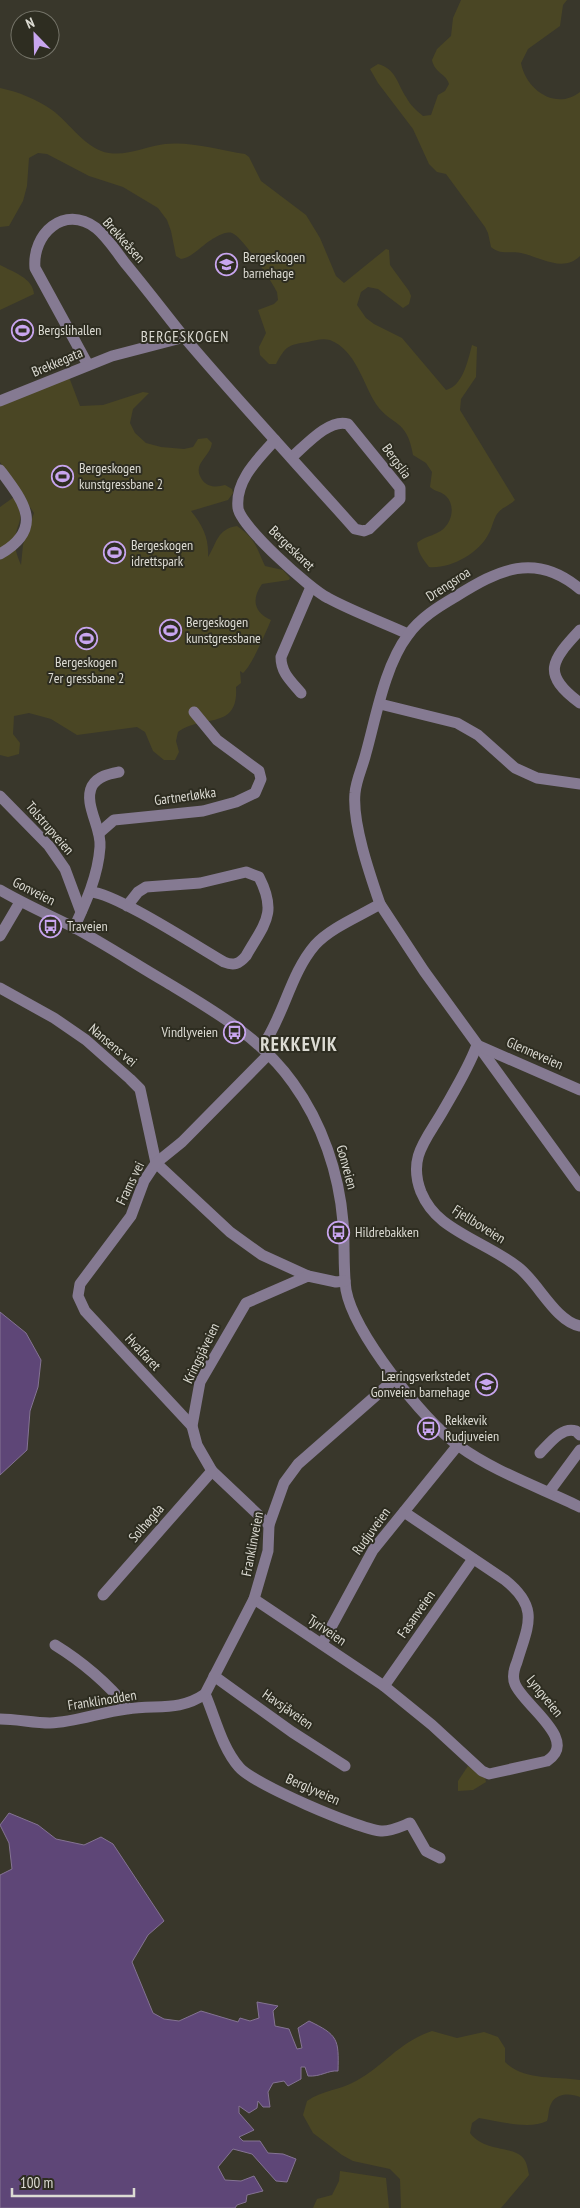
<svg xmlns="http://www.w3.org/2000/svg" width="580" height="2208" viewBox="0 0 580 2208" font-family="'PT Sans Narrow',sans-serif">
	<rect width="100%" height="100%" fill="#39372b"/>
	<!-- green -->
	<g fill="#4a4624">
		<path d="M461 0H567L563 5 560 26 528 49 521 63C526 90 556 111 580 92V256C563 273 540 257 521 253 509 251 500 255 491 247L488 233 485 227 446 174 437 172 429 164 413 129 378 83 370 69 378 64C396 69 397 83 406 97 410 105 416 110 423 116L431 115 438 95 445 91 449 84C446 73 435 74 432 60L437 49 451 36 453 18Z"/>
		<path d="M0 88C19 92 36 99 52 110 70 123 86 150 109 153 128 156 147 146 165 144 190 141 220 150 245 154L249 157 261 181 306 215 320 238 336 276 344 283 386 249 389 250 390 265 409 291 411 296 409 304 403 308 378 289 368 287 361 292 357 305 366 318 374 324 402 338 446 390C463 386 468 360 472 345L477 347 476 377 461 399 460 410 515 500C509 506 502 507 497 514 493 520 492 529 488 535 478 554 450 569 429 567 423 559 418 553 417 543 424 537 429 537 437 533 451 527 457 507 446 496 441 491 435 492 430 487L432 472 426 463 413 455C407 418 392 427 376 404 363 384 356 350 330 340 323 338 315 340 308 342 287 345 286 346 276 364H269L260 355 259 347 266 333 258 310 274 304 278 300 277 292C272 282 242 236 232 233 225 231 216 237 211 240 201 246 193 257 181 259L176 256 171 231 167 220 158 208 123 187 89 176 47 154 38 153 29 158 27 186 23 201 9 226 0 227Z"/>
		<path d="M0 265C13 272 33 278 34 294L0 310Z"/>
		<path d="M69 377 80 406 103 405 143 392 149 393 133 409 130 423 135 433 146 443 161 447 184 449 193 447 198 439 207 438 212 443C210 458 190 464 203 481 209 488 218 487 225 485L232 489 233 493 228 500 191 511C203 526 209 538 208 557 217 543 217 529 237 526 256 539 256 547 265 566L283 570 290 578 289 580 262 584C251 599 254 613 271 620 266 632 251 667 243 673L240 671 241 683 236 687C239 731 201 714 178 732L176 741 179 752 175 760H164L153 751 145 732 137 727 77 735 51 719 29 713 14 716 13 734 20 743 19 754 8 757 0 755V507L14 497C27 522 16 520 15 542 15 550 18 558 21 565L23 545 34 513 0 462V406Z"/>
		<polygon points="468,1766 485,1778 486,1782 473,1790 458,1791 458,1781"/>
		<path d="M432 2031 457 2038 484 2032 498 2037 505 2048V2062C524 2081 555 2076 580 2080V2097C570 2093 556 2093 551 2104 548 2109 549 2116 547 2121 529 2130 498 2121 479 2118L472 2123 470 2133C485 2153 514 2145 524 2159 527 2163 528 2170 529 2175L501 2208H401L400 2179 390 2169 353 2161 342 2155 313 2133 303 2115 307 2101C323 2090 340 2090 356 2081 385 2065 399 2042 432 2031Z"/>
		<polygon points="340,2171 386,2178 389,2208 313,2208 317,2199 332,2195 339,2181"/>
	</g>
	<!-- water -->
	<g fill="#5e4677" stroke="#847393">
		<polygon points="0,1312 26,1333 41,1360 38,1387 30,1411 27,1450 0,1475"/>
		<path d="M9 1813 38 1825 56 1839 84 1845 101 1837 113 1844 164 1921 148 1935 132 1962 153 2013 164 2019 179 2021 201 2011 238 2022 240 2018 250 2021 259 2018 257 2002 278 2006 273 2011 275 2026 289 2029 297 2049 302 2048 298 2028 309 2021C338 2035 339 2039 338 2071 328 2070 321 2077 308 2076L305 2067H301V2079L288 2086 284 2081 273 2083 268 2092 270 2107H263L258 2101 257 2108 249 2113 239 2106V2113L254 2130 239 2137 243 2141H260L268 2153 283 2154 296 2159 287 2182 276 2181 252 2154 233 2149 218 2167 225 2180 241 2181 254 2176 263 2191 247 2195 246 2202 237 2205 235 2208H0V1875L12 1869 9 1843 0 1825Z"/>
	</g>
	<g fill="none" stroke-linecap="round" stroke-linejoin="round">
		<!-- minor -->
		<g stroke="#857a92" stroke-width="11">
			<path d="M88 365 35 268C32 234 64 204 96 228 107 237 116 251 125 263 145 287 164 312 184 337 239 402 298 465 355 529L364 531 369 529 400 499V488L348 424C329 418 305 446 291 458"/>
			<polyline points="0,401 112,356 185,337"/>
			<path d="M275 440C259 458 235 480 238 508 240 526 310 589 328 598 354 612 382 622 408 634"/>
			<path d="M0 470C24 502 45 528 0 554"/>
			<path d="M580 630C551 661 541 674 580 703"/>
			<path d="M301 693C291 681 281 673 281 657L311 587"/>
			<polyline points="380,704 457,723 478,735 515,768 537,778 580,784"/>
			<polyline points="0,796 49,846 65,869 81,912"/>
			<polyline points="99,833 114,820 203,811 236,802 255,793 261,779 259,771 217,740 194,712"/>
			<path d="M0 890C24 904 49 915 73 927 105 944 135 964 166 982 214 1011 260 1037 293 1083 322 1123 339 1173 343 1222 345 1244 343 1267 346 1290 354 1333 423 1420 459 1446 493 1471 541 1488 580 1507"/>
			<path d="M91 892C115 893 198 947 224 962 234 966 239 964 246 956 264 924 278 914 259 877L246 872 200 883 146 887 138 892 127 906"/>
			<path d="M380 904C370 875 352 823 355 793 356 780 363 766 366 753 376 717 385 665 408 635 420 618 438 607 455 597 498 570 535 551 580 589"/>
			<path d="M74 928C86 902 98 876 100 847 102 828 83 804 92 786 98 776 109 774 119 772"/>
			<polyline points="0,936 20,902"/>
			<polyline points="0,988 54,1018 86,1040 130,1079 140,1089 156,1163 230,1232 262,1255 308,1276"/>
			<path d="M262 1047C284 1016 290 974 315 945 330 928 360 916 380 904L424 971 580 1186"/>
			<path d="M580 1090 477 1045C469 1067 456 1088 444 1109 428 1138 407 1156 421 1192 426 1204 433 1213 443 1221 466 1239 495 1249 518 1267 538 1282 555 1321 580 1326"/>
			<polyline points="192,1426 85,1311 78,1296 80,1284 131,1216 144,1181 156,1163 182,1142 269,1054"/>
			<path d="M540 1453C549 1444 562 1426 576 1431L580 1435"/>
			<polyline points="549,1492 580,1450"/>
			<polyline points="269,1525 212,1471 197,1445 192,1426 200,1382 246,1303 308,1276 336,1282 345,1281"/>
			<polyline points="103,1595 212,1471"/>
			<path d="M254 1599 384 1686 432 1725 482 1771 489 1774 547 1761C580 1740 523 1705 515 1684 512 1677 514 1669 517 1662 528 1625 540 1608 505 1580L404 1512"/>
			<polyline points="322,1644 373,1550 458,1445"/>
			<path d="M55 1645C81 1661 109 1684 127 1708"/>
			<polyline points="214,1676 292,1732 345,1766"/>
			<polyline points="384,1686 473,1559"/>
			<path d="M205 1694C215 1717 222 1748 239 1767 253 1784 358 1829 381 1831 390 1832 402 1826 410 1823L426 1851 440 1858"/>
			<path d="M0 1719C17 1719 33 1723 50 1723 76 1722 101 1712 127 1709 155 1704 179 1712 205 1694L254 1599 268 1551 269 1525 284 1483 298 1464 396 1378"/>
		</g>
	</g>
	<!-- icons -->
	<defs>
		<symbol id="school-ring" viewBox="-11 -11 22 22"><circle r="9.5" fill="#2e2d21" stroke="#c8a5ef" stroke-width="1.5"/><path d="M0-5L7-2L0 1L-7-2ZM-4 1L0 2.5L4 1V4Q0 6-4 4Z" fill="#c8a5ef"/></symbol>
		<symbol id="stadium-ring" viewBox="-11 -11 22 22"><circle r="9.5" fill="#2e2d21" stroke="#c8a5ef" stroke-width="1.5"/><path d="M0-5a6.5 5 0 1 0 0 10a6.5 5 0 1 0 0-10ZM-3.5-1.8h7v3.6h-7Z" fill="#c8a5ef"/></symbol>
		<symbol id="bus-ring" viewBox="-11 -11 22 22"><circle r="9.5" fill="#2e2d21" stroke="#c8a5ef" stroke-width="1.5"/><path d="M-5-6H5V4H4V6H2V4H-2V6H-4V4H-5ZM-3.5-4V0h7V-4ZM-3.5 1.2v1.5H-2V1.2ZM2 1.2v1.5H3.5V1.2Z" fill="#c8a5ef"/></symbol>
	</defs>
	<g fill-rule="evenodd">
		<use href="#school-ring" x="214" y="252" width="25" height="25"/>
		<use href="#stadium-ring" x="10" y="318" width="25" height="25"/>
		<use href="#stadium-ring" x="50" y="464" width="25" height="25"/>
		<use href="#stadium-ring" x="102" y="540" width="25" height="25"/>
		<use href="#stadium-ring" x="158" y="618" width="25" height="25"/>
		<use href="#stadium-ring" x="74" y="626" width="25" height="25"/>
		<use href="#bus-ring" x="38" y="914" width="25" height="25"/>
		<use href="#bus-ring" x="222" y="1020" width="25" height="25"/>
		<use href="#bus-ring" x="326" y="1220" width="25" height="25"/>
		<use href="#school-ring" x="474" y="1372" width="25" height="25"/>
		<use href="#bus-ring" x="416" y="1416" width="25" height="25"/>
	</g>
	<g text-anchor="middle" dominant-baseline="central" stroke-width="4" stroke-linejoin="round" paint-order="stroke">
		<!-- street labels -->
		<g font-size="14" fill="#dcdbd3" stroke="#2e2d21">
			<text transform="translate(124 240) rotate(48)">Brekkeåsen</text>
			<text transform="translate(57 362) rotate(-23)">Brekkegata</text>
			<text transform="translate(397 461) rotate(54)">Bergslia</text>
			<text transform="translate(292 548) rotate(44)">Bergeskaret</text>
			<text transform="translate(448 584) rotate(-33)">Drengsroa</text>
			<text transform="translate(185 796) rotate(-8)">Gartnerløkka</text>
			<text transform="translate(50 828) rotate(49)">Tolstrupveien</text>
			<text transform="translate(34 891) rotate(27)">Gonveien</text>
			<text transform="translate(113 1045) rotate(40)">Nansens vei</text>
			<text transform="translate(535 1053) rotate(24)">Glenneveien</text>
			<text transform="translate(347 1167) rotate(75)">Gonveien</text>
			<text transform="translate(130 1183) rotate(-64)">Frams vei</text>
			<text transform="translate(479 1224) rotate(32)">Fjellboveien</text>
			<text transform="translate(143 1352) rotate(47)">Hvalfaret</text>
			<text transform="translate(201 1353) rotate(-64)">Kringsjåveien</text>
			<text transform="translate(146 1523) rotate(-49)">Solhøgda</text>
			<text transform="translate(371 1531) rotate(-54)">Rudjuveien</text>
			<text transform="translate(252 1544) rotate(-79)">Franklinveien</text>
			<text transform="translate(416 1614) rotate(-55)">Fasanveien</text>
			<text transform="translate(327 1630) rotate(34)">Tyriveien</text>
			<text transform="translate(545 1696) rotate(51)">Lyngveien</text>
			<text transform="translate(102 1700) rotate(-9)">Franklinodden</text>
			<text transform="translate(288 1709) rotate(35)">Havsjåveien</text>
			<text transform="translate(313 1789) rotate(24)">Berglyveien</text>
		</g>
		<!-- poi labels -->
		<g font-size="14" fill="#dcdbd3" stroke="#2e2d21" text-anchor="start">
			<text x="243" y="257">Bergeskogen<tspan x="243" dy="16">barnehage</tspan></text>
			<text x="38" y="330">Bergslihallen</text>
			<text x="79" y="468">Bergeskogen<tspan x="79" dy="16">kunstgressbane 2</tspan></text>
			<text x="131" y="545">Bergeskogen<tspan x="131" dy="16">idrettspark</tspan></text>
			<text x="186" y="622">Bergeskogen<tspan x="186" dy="16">kunstgressbane</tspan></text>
			<text x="86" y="662" text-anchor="middle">Bergeskogen<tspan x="86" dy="16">7er gressbane 2</tspan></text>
			<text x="67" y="926">Traveien</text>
			<text x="218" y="1032" text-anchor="end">Vindlyveien</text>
			<text x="355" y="1232">Hildrebakken</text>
			<text x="470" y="1376" text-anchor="end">Læringsverkstedet<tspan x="470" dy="16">Gonveien barnehage</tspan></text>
			<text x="445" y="1420">Rekkevik<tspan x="445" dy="16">Rudjuveien</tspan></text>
		</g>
		<!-- neighbourhood labels -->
		<g font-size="15" letter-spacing="1" fill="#dcdbd3" stroke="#2e2d21">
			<text x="185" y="336">BERGESKOGEN</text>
		</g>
		<!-- district labels -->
		<g font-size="19" font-weight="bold" letter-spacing="1" fill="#dcdbd3" stroke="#2e2d21">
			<text x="299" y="1044">REKKEVIK</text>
		</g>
	</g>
	<!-- north arrow -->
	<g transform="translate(35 35) rotate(337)"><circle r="24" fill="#2e2d21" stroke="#747368"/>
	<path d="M0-4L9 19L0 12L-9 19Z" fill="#c8a5ef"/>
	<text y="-8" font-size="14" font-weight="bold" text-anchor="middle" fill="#dcdbd3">N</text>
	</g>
	<!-- scale -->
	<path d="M12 2188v8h122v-8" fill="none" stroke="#dcdbd3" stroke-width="2.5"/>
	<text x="20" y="2188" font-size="15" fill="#dcdbd3" stroke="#2e2d21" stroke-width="4" paint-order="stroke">100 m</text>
</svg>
